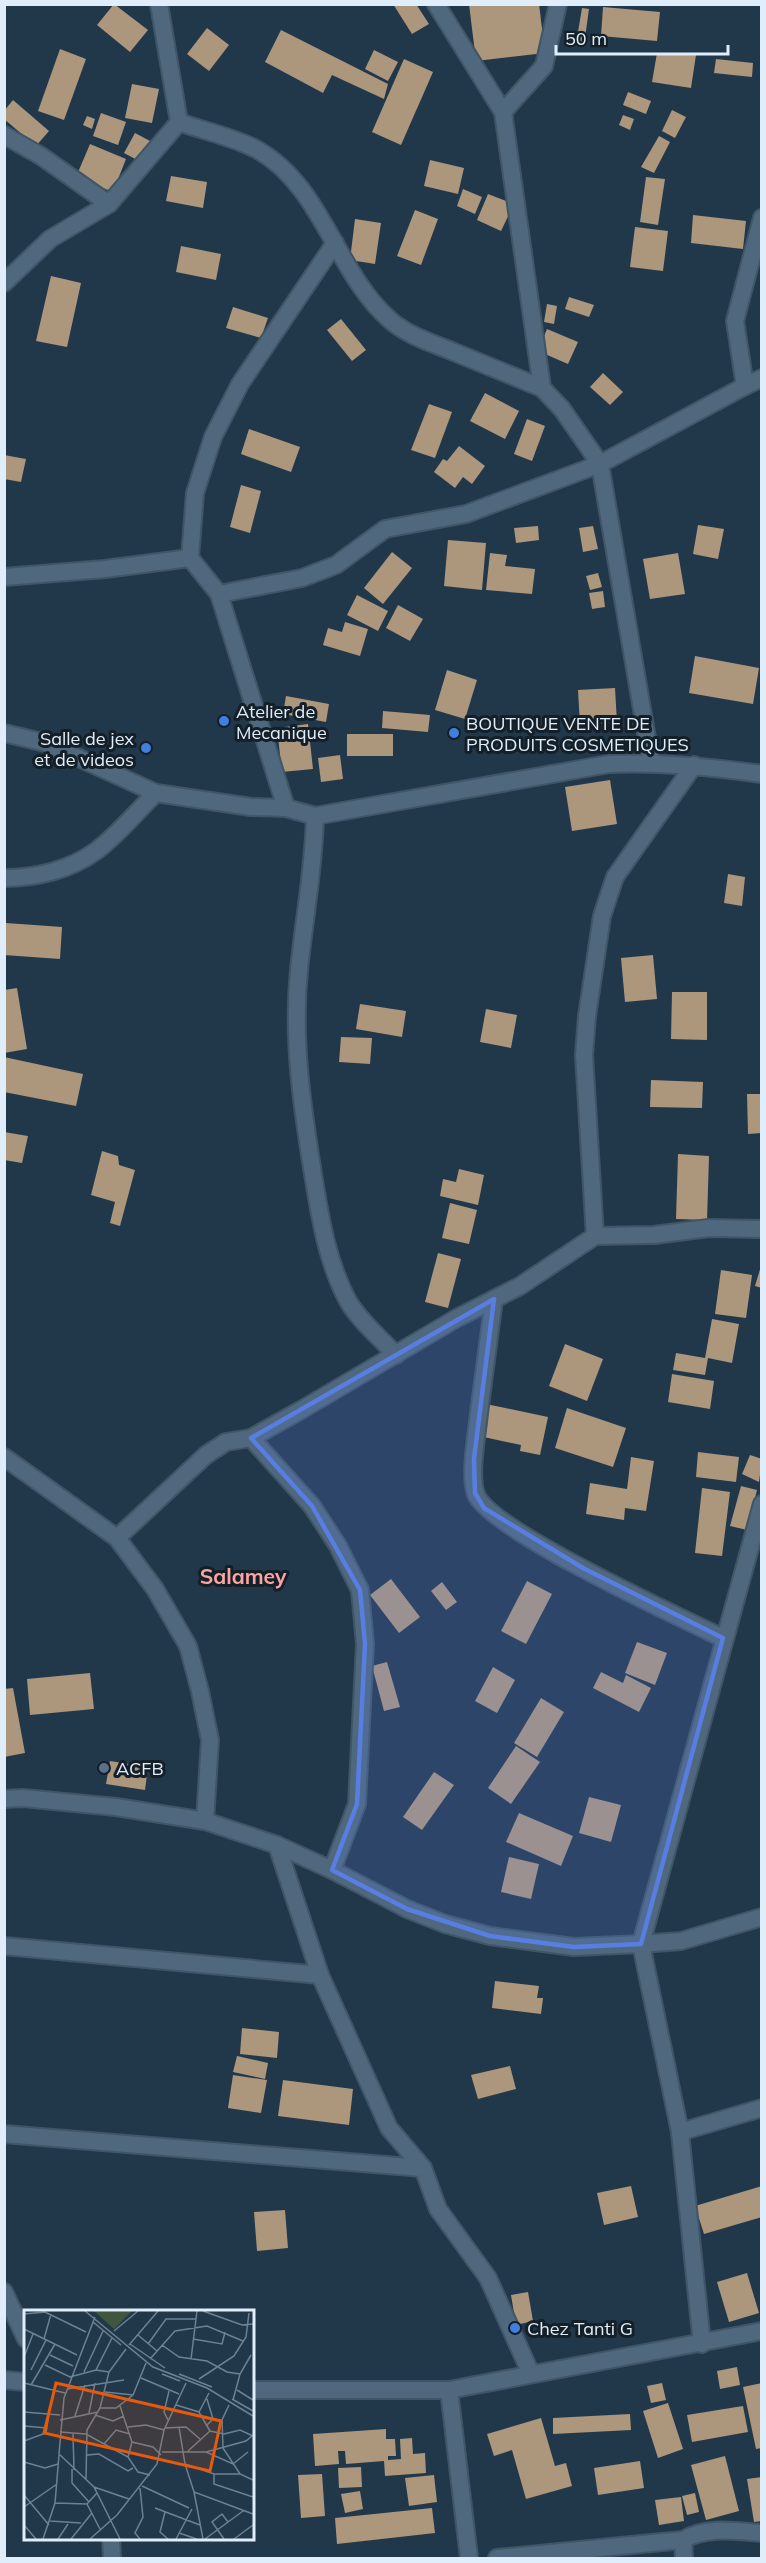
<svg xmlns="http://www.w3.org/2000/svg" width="766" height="2563" viewBox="0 0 766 2563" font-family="Mulish,sans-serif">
	<rect width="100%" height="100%" fill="#21384b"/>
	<!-- building -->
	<g fill="#ac967c">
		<polygon points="114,4 148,30 130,52 97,25"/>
		<polygon points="393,4 416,4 429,24 412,34"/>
		<polygon points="469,4 539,4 545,53 476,61"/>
		<polygon points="603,7 660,12 657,41 601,36"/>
		<polygon points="582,8 589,9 584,45 576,44"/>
		<polygon points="207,28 229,45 209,71 187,54"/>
		<polygon points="281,30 388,84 384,99 332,75 323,93 265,62"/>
		<polygon points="60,49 86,59 64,120 38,111"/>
		<polygon points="374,50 398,62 388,81 365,69"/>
		<polygon points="657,53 696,55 691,88 652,82"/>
		<polygon points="404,59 433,72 401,145 372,132"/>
		<polygon points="716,59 753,63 752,77 714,73"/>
		<polygon points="132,84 159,89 152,123 125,118"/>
		<polygon points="628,92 651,101 646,114 623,105"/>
		<polygon points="13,100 49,131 36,146 4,119 4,111"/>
		<polygon points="672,110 686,117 675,138 662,131"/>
		<polygon points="101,113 126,122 118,145 93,136"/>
		<polygon points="623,115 634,119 630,130 619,125"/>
		<polygon points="87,116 95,119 92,129 83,125"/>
		<polygon points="135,133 152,142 141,162 124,153"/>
		<polygon points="659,136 670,142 654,173 641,167"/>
		<polygon points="90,144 126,159 113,192 76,177"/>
		<polygon points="430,160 464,168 458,194 424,186"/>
		<polygon points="171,176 207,182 203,208 166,201"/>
		<polygon points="646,177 665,179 658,225 640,222"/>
		<polygon points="463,189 482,197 475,214 457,206"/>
		<polygon points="488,194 514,204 501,231 477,220"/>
		<polygon points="415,210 438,219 421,265 397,256"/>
		<polygon points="693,215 746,221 743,249 691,243"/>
		<polygon points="355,219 381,223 375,264 350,260"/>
		<polygon points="635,227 668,231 663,271 630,267"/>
		<polygon points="181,246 221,254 216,280 176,272"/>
		<polygon points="51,276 81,283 67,347 36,341"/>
		<polygon points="569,297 594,305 589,317 565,309"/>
		<polygon points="547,304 557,306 554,324 544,322"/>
		<polygon points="233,307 268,318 261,338 226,328"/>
		<polygon points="341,319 366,350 352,361 327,330"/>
		<polygon points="547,329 578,342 568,364 538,351"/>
		<polygon points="603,373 623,392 610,405 590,387"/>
		<polygon points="485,393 519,411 505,439 470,421"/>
		<polygon points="429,404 452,412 435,458 411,450"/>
		<polygon points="527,419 545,426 532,461 514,454"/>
		<polygon points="249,429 300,447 291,472 241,454"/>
		<polygon points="459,446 485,466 472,484 463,477 455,488 434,472 443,459 447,461"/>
		<polygon points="4,455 26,459 21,482 4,479"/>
		<polygon points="241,485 261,491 250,533 230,527"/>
		<polygon points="698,525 724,529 718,559 693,554"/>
		<polygon points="538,526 539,540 516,543 514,528"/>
		<polygon points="593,526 598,549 583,552 579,528"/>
		<polygon points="448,540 486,543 482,590 444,586"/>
		<polygon points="392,552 412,568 383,604 364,588"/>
		<polygon points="490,553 507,555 505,566 535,569 532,594 486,590"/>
		<polygon points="678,553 685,594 650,599 643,559"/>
		<polygon points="598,573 602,587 590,590 586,576"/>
		<polygon points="603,591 605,607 592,609 589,593"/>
		<polygon points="357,595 388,611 378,631 347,615"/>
		<polygon points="398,605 423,619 410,641 386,628"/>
		<polygon points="345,622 368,629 360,656 323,645 328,628 342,632"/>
		<polygon points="695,656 759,668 753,704 689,693"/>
		<polygon points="447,670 477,680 465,719 435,710"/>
		<polygon points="615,688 617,723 580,725 578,690"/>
		<polygon points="286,696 329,704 326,722 283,714"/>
		<polygon points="383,711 430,715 428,732 382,728"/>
		<polygon points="308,724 313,769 282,772 277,728"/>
		<rect x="347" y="734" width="46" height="22"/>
		<polygon points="340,755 343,779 321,782 318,758"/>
		<polygon points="610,780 617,824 572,831 565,787"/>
		<polygon points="728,874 745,877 742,906 724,903"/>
		<polygon points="6,923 62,927 60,959 4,955"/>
		<polygon points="653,955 657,999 625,1002 621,958"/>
		<polygon points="17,988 27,1049 4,1053 4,990"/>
		<polygon points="672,992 707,992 707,1040 671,1039"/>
		<polygon points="360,1004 406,1011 402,1037 356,1029"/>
		<polygon points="486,1009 517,1015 511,1048 480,1042"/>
		<polygon points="341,1037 372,1038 370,1064 339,1062"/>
		<polygon points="4,1057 83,1074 76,1106 4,1092"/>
		<polygon points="651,1080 703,1082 702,1108 650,1107"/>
		<polygon points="747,1094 762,1094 762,1133 748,1134"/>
		<polygon points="4,1132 28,1136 22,1163 4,1160"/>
		<polygon points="102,1151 118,1156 119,1165 135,1170 120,1226 110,1223 115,1202 91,1195"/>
		<polygon points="678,1154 709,1156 707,1220 676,1219"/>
		<polygon points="459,1169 484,1175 478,1205 440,1196 443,1179 456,1182"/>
		<polygon points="450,1203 477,1210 469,1244 442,1238"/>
		<polygon points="438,1253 461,1259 448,1308 425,1302"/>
		<polygon points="761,1266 762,1266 762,1288 755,1286"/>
		<polygon points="721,1270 752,1275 746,1318 715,1314"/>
		<polygon points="712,1319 739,1324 732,1363 708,1358 705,1375 673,1370 676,1353 705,1358"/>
		<polygon points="565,1344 603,1359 587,1401 549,1386"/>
		<polygon points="672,1374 714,1381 710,1409 668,1402"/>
		<polygon points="486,1404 548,1417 540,1455 520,1451 521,1445 479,1436"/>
		<polygon points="567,1408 626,1428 613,1467 555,1448"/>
		<polygon points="698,1452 739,1457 736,1482 696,1477"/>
		<polygon points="750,1455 762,1459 759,1482 742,1474"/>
		<polygon points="631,1457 654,1461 646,1511 625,1508 624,1520 586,1514 590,1483 627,1489"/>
		<polygon points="741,1486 757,1490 747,1530 730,1526"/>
		<polygon points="702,1488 730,1492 722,1556 695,1553"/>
		<polygon points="391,1579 420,1617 399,1633 370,1595"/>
		<polygon points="527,1581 552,1594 526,1644 501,1631"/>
		<polygon points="442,1582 457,1602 446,1610 431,1591"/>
		<polygon points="637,1642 667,1653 655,1685 625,1673"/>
		<polygon points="387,1662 400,1707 384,1711 372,1666"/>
		<polygon points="493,1667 515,1680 497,1713 475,1701"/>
		<polygon points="601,1672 623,1683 626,1675 651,1688 639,1712 593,1688"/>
		<polygon points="90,1673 94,1709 30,1715 27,1679"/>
		<polygon points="13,1688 25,1753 4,1757 4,1689"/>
		<polygon points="541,1698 564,1712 537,1757 514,1743"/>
		<polygon points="516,1746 540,1762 511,1804 488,1788"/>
		<polygon points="110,1761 148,1767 145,1790 106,1784"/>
		<polygon points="434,1772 454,1785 422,1830 403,1817"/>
		<polygon points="589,1797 621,1805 611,1842 579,1833"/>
		<polygon points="519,1813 573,1836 561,1866 506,1842"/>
		<polygon points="509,1857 539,1864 531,1899 501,1892"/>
		<polygon points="495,1981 539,1986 537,1998 543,1998 541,2014 492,2008"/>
		<polygon points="242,2028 279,2032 277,2058 240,2054"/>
		<polygon points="237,2056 268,2063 265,2079 233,2072"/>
		<polygon points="510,2066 516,2089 478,2099 471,2075"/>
		<polygon points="233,2075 267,2080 261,2113 228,2108"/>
		<polygon points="283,2080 353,2089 349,2125 278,2116"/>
		<polygon points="631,2186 638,2217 604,2225 597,2193"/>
		<polygon points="762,2186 762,2217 704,2234 695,2206"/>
		<polygon points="285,2210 288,2248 257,2251 254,2212"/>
		<polygon points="747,2273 759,2313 729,2322 717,2282"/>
		<polygon points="528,2292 533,2321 516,2325 511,2295"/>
		<polygon points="737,2367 740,2385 720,2389 717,2371"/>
		<polygon points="662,2383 666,2400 651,2403 647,2386"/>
		<polygon points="762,2383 762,2448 756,2449 743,2387"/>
		<polygon points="668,2403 683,2449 658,2458 643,2411"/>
		<polygon points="743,2406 748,2432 692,2442 687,2415"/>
		<polygon points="630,2414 631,2430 553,2434 553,2418"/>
		<polygon points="541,2418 555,2466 566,2463 572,2486 526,2499 512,2450 494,2456 487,2434"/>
		<polygon points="386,2429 386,2439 395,2439 396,2456 388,2456 388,2460 401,2459 400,2439 412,2438 413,2454 425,2453 426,2473 385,2476 384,2461 346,2464 345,2451 338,2451 339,2464 315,2466 313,2434"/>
		<polygon points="725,2456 739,2511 706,2520 691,2465"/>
		<polygon points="640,2461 644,2488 598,2495 594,2468"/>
		<polygon points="361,2467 362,2487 339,2488 338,2468"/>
		<polygon points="322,2474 325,2516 301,2518 298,2475"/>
		<polygon points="434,2475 437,2502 409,2506 405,2478"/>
		<polygon points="762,2477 762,2521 754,2522 747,2479"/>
		<polygon points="360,2491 363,2509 345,2513 341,2494"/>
		<polygon points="695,2493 699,2512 687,2515 682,2496"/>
		<polygon points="681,2497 684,2521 659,2525 655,2500"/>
		<polygon points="432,2508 435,2533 337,2544 335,2518"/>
	</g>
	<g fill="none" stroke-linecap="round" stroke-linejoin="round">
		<defs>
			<g id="minor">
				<polyline points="436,4 503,112 542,388 562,409 600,464 651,762"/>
				<polyline points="503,112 544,66 558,4"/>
				<path d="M179 122C204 131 233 137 256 149 322 185 335 271 389 319 406 335 432 343 454 352 483 364 513 376 542 388"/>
				<polyline points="4,135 41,156 109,204"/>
				<polyline points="4,283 50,239 109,204 179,122 159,4"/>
				<polyline points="745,386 762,378"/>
				<polyline points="4,577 105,569 190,558"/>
				<polyline points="219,594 302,578 336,565 385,529 466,514 600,464 745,386 735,321 762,218"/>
				<polyline points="286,808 219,594 190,558 195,493 213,437 240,384 335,243"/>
				<path d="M315 816C314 868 304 919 299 970 292 1039 302 1106 313 1174 320 1217 327 1262 348 1301 358 1319 382 1340 396 1355"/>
				<path d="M4 878C36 878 70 870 96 851 117 836 137 811 156 793"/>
				<polyline points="595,1236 584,1055 587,1016 602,916 615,877 694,765"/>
				<path d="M494 1299C489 1337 484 1375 479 1413 477 1434 469 1475 476 1494 489 1529 681 1618 723 1638"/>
				<polyline points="251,1438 312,1506 338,1546 360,1590 365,1644 357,1804 332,1870"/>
				<polyline points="4,1457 117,1538 155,1589 188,1646 200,1691 210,1740 205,1821"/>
				<polyline points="117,1538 206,1455 226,1442 251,1438 301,1410 457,1318 520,1286 595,1236 654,1235 709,1228 762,1229"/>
				<polyline points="277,1845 320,1975 389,2128 423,2168 438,2209 488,2278 531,2374"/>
				<polyline points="4,1946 320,1975"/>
				<polyline points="680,2132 762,2108"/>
				<polyline points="4,2134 423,2168"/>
				<polyline points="4,2292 26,2339"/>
				<polyline points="702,2344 680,2132 641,1944 762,1504"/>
				<polyline points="111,2538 112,2558"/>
				<polyline points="683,2540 684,2558"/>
				<path d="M497 2558 683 2540C706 2526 735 2531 762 2533"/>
			</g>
			<path id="tertiary" d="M4 733 46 743 156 793 251 807 286 808 315 816 609 764C661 762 710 767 762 774"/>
			<g id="secondary">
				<polyline points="4,1799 23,1798 116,1807 205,1821 277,1845 332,1870 407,1909 445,1924 490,1936 574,1947 641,1944 681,1941 762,1917"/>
				<polyline points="4,2380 26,2382"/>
				<polyline points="252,2390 449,2390 762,2331"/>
				<polyline points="449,2390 469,2558"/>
			</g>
		</defs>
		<!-- minor casing -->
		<use href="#minor" stroke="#405566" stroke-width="20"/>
		<!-- tertiary casing -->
		<use href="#tertiary" stroke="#405566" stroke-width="20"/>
		<!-- secondary casing -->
		<use href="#secondary" stroke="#405566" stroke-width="20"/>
		<!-- minor -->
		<use href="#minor" stroke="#4f687d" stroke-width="16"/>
		<!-- tertiary -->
		<use href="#tertiary" stroke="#4f687d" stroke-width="16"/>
		<!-- secondary -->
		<use href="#secondary" stroke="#4f687d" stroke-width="16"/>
	</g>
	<!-- marked area -->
	<path fill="#587ee2" fill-opacity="0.2" stroke="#587ee2" stroke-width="4.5" stroke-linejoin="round" d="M494 1299 474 1459 475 1493 484 1508 583 1568 723 1638 641 1944 574 1947 490 1936 407 1909 332 1870 357 1804 365 1644 360 1590 312 1506 251 1438Z"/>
	<!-- markers -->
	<g fill="#3f7fe0" stroke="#141f27" stroke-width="2">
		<circle cx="224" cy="721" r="6"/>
		<circle cx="454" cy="733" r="6"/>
		<circle cx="146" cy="748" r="6"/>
		<circle cx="515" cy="2328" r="6"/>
	</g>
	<circle fill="#5c6f8a" stroke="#141f27" stroke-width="2" cx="104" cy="1768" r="6"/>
	<g text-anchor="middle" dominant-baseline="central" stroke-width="6" stroke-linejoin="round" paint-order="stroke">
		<!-- poi labels -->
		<g font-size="18" fill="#e0eefb" stroke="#141f27" text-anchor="start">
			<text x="236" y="711">Atelier de<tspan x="236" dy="21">Mecanique</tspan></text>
			<text x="466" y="723">BOUTIQUE VENTE DE<tspan x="466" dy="21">PRODUITS COSMETIQUES</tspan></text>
			<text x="134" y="738" text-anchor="end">Salle de jex<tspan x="134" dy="21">et de videos</tspan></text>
			<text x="116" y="1768">ACFB</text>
			<text x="527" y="2328">Chez Tanti G</text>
		</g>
		<!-- quarter labels -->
		<g font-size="21" font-weight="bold" fill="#f9a5a3" stroke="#141f27">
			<text x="243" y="1576">Salamey</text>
		</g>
	</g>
	<!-- overview -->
	<g transform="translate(24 2310)">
		<rect width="230" height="230" fill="#21384b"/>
		<path d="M70 1H108L90 19Z" fill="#40563d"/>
		<path fill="none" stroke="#6d8191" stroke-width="1.5" d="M61 1 129 57 183 78 229 106M179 1 218 15 229 14M0 4 21 2 62 22M71 7 40 88 35 144 70 177 96 229M69 12 97 35M0 19 53 45M90 21 114 1M114 25 133 41M20 29 27 4M169 29 198 34 201 22M106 34 141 58M124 34 142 9H172M105 35 134 1M138 35 155 47 183 51 203 62 216 64M26 45 49 56M0 47 9 24M126 49 151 21 183 16 219 31M167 49 173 1M21 55 46 67 72 60 85 62M7 60 22 30M72 60 88 28M60 62 79 21M138 64 156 71M155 64 188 77M117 68 155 84M175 69 210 46 222 27 225 3M0 73 41 83M7 75 31 34M43 79 100 70M213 80 229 90M81 82 109 85M208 89 229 101M209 90 216 64 227 45M152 95 175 102 186 121M205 95 198 110 199 138 216 164 229 170M96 96 108 132 104 147M76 98H92L109 85 122 53M0 102 36 105M175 102 185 83M65 103 71 73M71 105 89 111 100 106M51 106 61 75M36 110 74 102M144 110 140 102 145 81M0 116 23 118M182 116 189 109 183 89M104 117 122 115 140 120M155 117 161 154 190 164H216M141 118 162 117 176 129M186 121 200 124 216 120 229 126M36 122 62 124 104 147 114 162 126 165M49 124 50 160M0 131 22 123 25 104M108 132 129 137 137 145M80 134 92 120 106 124M164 141 186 121M138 142H182L222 131 229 125M182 142 209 154 224 142M63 145 75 144 104 161 109 158M0 152 21 158 34 154M161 154 170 182 229 204M48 159V173L65 192M190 164V174L229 187M62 169 63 120 76 98 85 62 102 39M118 176 165 198M70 177 105 189M170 182 179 229M0 185 25 215M31 193 63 194 73 183M63 194 76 219M0 197 33 174M131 198 176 215M141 202 136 222 144 229M26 211 57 213M0 215 12 229M155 223 173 229M19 229 31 193 35 145M34 229 44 214M47 229 68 203M66 229 93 205 133 154 140 120 162 73M116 229 111 223 119 207 116 178M152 229 168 199M181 229 219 201M200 229 188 212 198 204 204 212M210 229 229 215"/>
		<path fill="#e8590c" fill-opacity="0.15" stroke="#e8590c" stroke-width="3" d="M32 73 197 111 186 161 20 123Z"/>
		<rect width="230" height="230" fill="none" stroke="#e0eefb" stroke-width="3"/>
	</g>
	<!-- border -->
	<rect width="766" height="2563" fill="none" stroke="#e0eefb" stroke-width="12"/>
	<!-- scale -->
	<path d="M556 45v9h172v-9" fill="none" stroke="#e0eefb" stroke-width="3"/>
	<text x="565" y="45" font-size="18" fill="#e0eefb" stroke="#141f27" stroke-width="4.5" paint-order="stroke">50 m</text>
</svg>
